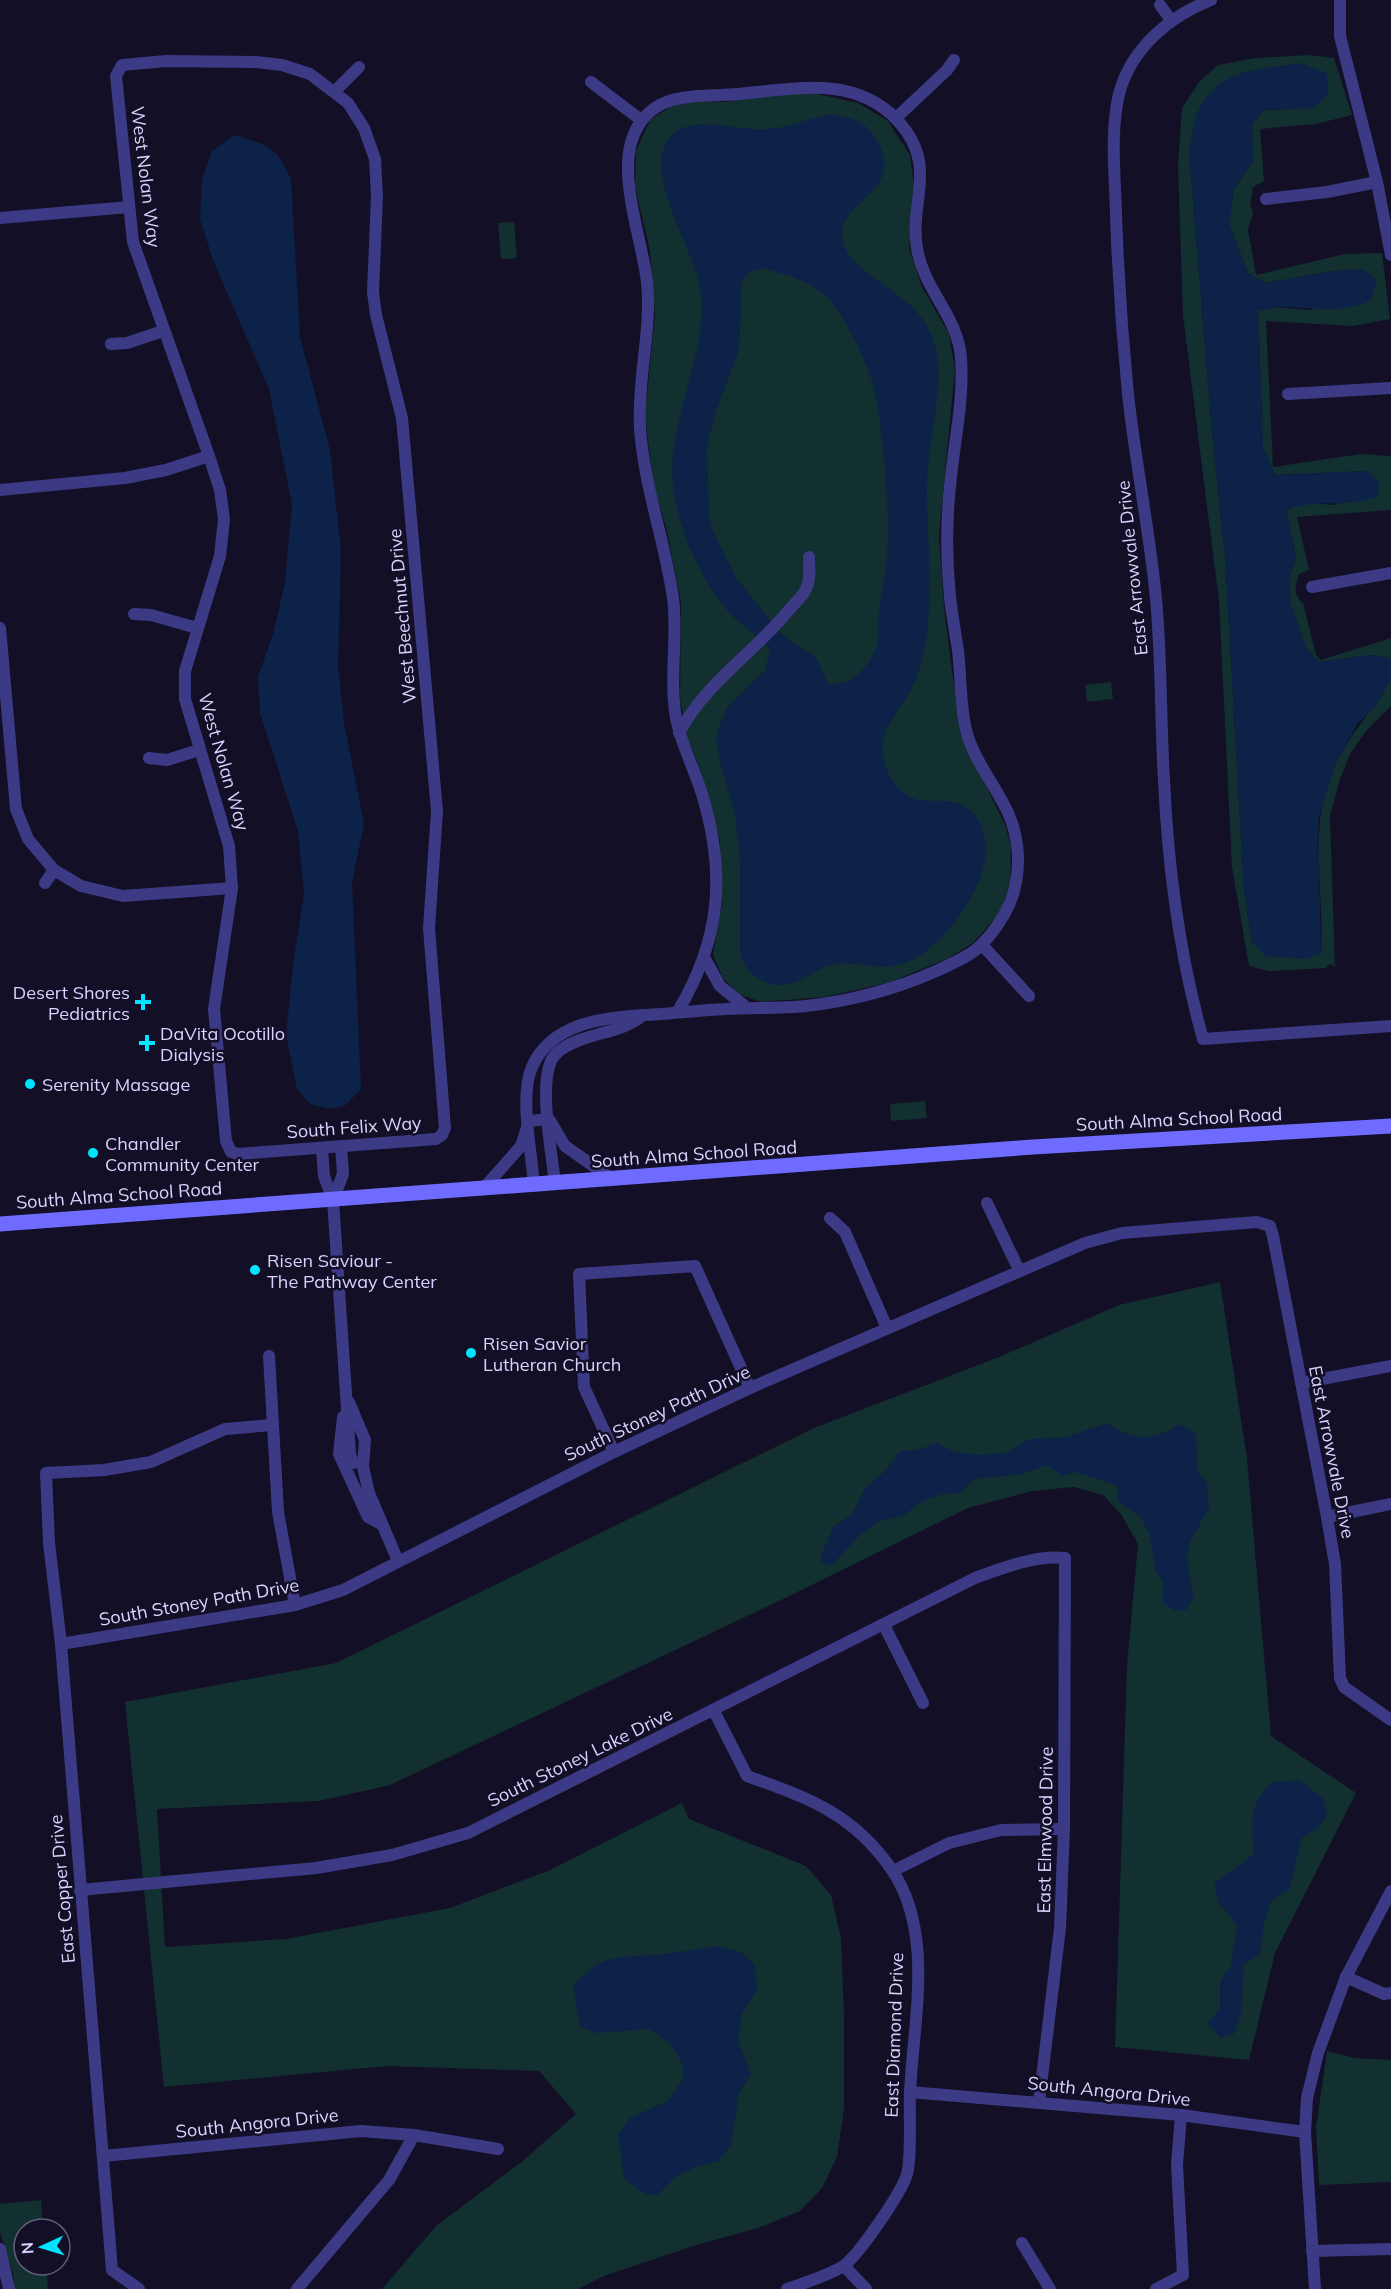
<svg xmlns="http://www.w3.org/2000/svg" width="1391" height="2289" viewBox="0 0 1391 2289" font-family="Mulish,sans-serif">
	<rect width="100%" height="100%" fill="#130f26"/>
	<!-- green -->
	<g fill="#12302f">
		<path d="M1309 55 1334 58 1352 115 1316 124 1260 129 1264 181 1253 187 1250 204 1253 213 1248 230 1256 275 1345 254 1382 253 1390 319 1353 326 1266 321 1273 467 1361 454 1391 456V510L1297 517 1309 570 1299 574C1295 586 1293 595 1303 603L1316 655 1321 660 1391 638V658L1371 655 1320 662 1306 648 1290 603 1289 577 1296 558 1286 510 1306 503 1336 505 1367 471 1275 475 1263 448 1258 311 1274 307 1310 310 1363 269 1335 271 1265 283 1248 273 1229 224 1234 189 1253 160 1252 124 1263 110 1290 109 1328 94 1197 114 1189 151 1213 443 1225 555 1244 889 1252 942 1321 953C1325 890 1306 822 1336 763 1351 732 1374 709 1391 679V706L1367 730 1350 754 1340 779 1330 816 1335 967 1330 964 1326 968 1269 971 1249 966 1232 867 1219 601 1183 315 1178 165 1182 108 1199 82 1218 65 1255 58Z"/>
		<polygon points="766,93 813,93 858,103 887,120 910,155 914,186 909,248 921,285 949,334 955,369 939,535 944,608 960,733 1005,825 1011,846 1010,883 999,914 974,942 949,958 888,983 824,997 762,1002 740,995 723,978 713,955 722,903 720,841 699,766 687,737 680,699 681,602 667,531 653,484 645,414 655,316 650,251 635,186 636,151 650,120 675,104 697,101 727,102"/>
		<polygon points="514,222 517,258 501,259 498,223"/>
		<polygon points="1111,682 1113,699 1087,702 1085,685"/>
		<polygon points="925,1101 927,1118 891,1121 890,1104"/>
		<polygon points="1220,1282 1247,1459 1271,1736 1356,1793 1275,1953 1249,2060 1115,2047 1127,1665 1138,1544 1121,1514 1103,1495 1074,1487 1032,1491 968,1508 781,1600 390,1785 319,1801 157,1809 165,1947 286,1939 450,1908 550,1870 682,1803 689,1819 806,1866 831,1895 841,1938 844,2016 844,2108 837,2157 822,2188 800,2211 758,2228 696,2245 604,2276 578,2289 382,2289 436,2226 524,2160 576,2114 539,2071 387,2066 164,2087 125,1702 336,1663 814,1428 999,1357 1119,1305"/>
		<polygon points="1327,2051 1355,2058 1391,2060 1391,2182 1319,2185 1316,2128"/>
		<polygon points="41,2200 43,2229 24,2229 24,2265 46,2265 48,2289 14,2289 14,2278 0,2232 0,2204"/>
	</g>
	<!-- water -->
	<g fill="#0c2248" fill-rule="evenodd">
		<path d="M1301 63 1327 74 1328 94 1314 108 1263 110 1252 124 1253 160 1234 189 1229 224 1248 273 1265 283 1335 271 1363 269 1377 280 1371 300C1330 319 1297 300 1258 311L1263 448 1275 475 1367 471 1379 481 1378 496C1347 509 1316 498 1286 510L1296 558 1289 577 1290 603 1306 648 1320 662 1371 655 1391 658V679L1376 706 1357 724 1335 765 1318 821 1321 953 1305 959 1265 956 1252 942 1244 889 1225 555 1213 443 1189 151C1192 139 1193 125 1197 114 1217 68 1258 70 1301 63Z"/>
		<path d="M825 115C846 115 866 120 877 140 905 188 846 200 842 230 840 244 850 258 860 267 885 289 917 301 931 334 949 379 928 435 927 481 926 536 936 602 923 654 920 666 917 679 911 690 901 709 882 726 883 750 884 770 894 791 915 799 924 802 936 800 946 801 979 803 991 836 984 865 975 903 934 960 893 966 872 969 851 960 831 965 819 968 809 977 798 981 773 992 747 979 740 953V860L735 815 719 758 716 735 727 708 765 670 770 650C757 634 739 625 727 610 702 580 682 538 675 499 661 428 707 364 701 294 697 250 635 166 674 133 696 114 741 132 768 129 788 128 805 120 825 115ZM762 268C786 275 810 280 828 298 843 314 864 356 871 378 884 423 890 512 887 559 885 576 881 592 879 609 877 620 880 634 877 645 871 665 850 689 828 683L815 656 794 644 779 631 737 579 712 529 709 515 707 448 715 413 739 351 742 282 748 273Z"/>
		<path d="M234 135C268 145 276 146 291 179L300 337 330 450 341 551 338 666 344 723 364 824 352 882 361 1089 346 1105 331 1109 310 1104 297 1089 286 1035 293 965 304 893 298 831 260 713 258 677 274 631 285 582 292 504 269 389 213 260 200 219 202 179 212 151Z"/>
		<path d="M1107 1423C1133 1441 1153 1442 1179 1424L1196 1434 1197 1470 1207 1484 1209 1508 1190 1541 1187 1555 1193 1599 1186 1610H1174L1162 1602 1163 1583 1155 1569 1149 1533 1140 1516 1118 1501 1117 1486 1077 1472 1062 1476 1047 1465 1023 1474 974 1479 960 1493 943 1494 923 1501 904 1515 878 1522 859 1536 831 1566 819 1561 833 1527 852 1514 865 1488 885 1471 900 1451 916 1450 938 1443 954 1452 980 1455 1005 1453 1030 1439 1066 1437Z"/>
		<path d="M1299 1780 1323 1798 1327 1815 1319 1827 1301 1839 1290 1889 1271 1901 1264 1923 1260 1954 1244 1964 1241 2012 1234 2034 1220 2038 1208 2024 1220 2007V1982L1231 1966 1237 1925 1219 1903 1214 1884 1254 1854C1252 1821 1247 1807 1272 1782Z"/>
		<path d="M716 1946 741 1952 755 1965 757 1989 742 2014 738 2041 751 2074 739 2093 731 2144 719 2161 696 2167 675 2177 658 2195 645 2194 624 2178 618 2135 630 2118 668 2101 683 2079 682 2063 672 2046 650 2029 596 2033 580 2026 573 1986C602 1953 615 1958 656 1955 676 1953 696 1949 716 1946Z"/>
	</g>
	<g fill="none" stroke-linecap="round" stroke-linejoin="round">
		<!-- street -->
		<g stroke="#3d3a85" stroke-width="12">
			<path d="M1211 0C1170 16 1131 48 1119 94 1110 132 1115 175 1116 214 1118 274 1122 334 1128 394 1135 459 1148 523 1155 589 1162 652 1160 716 1164 780 1168 867 1179 954 1203 1039L1391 1026"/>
			<polyline points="1340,0 1340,36 1377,182 1391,255"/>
			<polyline points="1160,5 1171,20"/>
			<polygon points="166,61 256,62 282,65 310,74 348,103 364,128 375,159 377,196 373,292 376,315 402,418 437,811 429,928 445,1128 442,1135 436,1139 238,1154 231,1152 226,1141 214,1009 232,888 229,846 185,699 185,671 220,556 224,519 220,490 209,456 133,242 116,76 122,65"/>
			<polyline points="591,82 641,120"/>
			<polyline points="335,91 359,67"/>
			<polyline points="896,118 947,70 954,60"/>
			<polyline points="1266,199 1327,192 1377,182"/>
			<polyline points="0,218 129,207"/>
			<polyline points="111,344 127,343 163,331"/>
			<polyline points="1288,394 1391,388"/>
			<polyline points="0,490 125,478 166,470 209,456"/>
			<polyline points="1312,587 1391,573"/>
			<polyline points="134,614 151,615 197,628"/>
			<polyline points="0,628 16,809 28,839 54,870 81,886 123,896 232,888"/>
			<path d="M679 733C706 682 753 654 789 610 794 604 803 596 806 589 811 579 809 568 809 557"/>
			<polyline points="149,758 167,760 199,750"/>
			<polyline points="45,883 54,870"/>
			<polyline points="984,947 1029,996"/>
			<polyline points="705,959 720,986 746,1007"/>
			<polyline points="322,1148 324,1176 333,1200 350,1454 353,1463"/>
			<path d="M555 1184C552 1154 539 1087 551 1061 556 1050 569 1044 580 1040 601 1032 626 1030 643 1015"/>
			<path d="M534 1186C532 1153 519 1096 532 1067 551 1023 604 1017 646 1015 672 1014 699 1010 726 1009 752 1007 779 1009 806 1006 850 1001 893 990 934 972 970 956 983 950 1004 915 1024 880 1022 835 1002 801 989 777 973 757 966 730 960 704 961 677 958 650 955 632 952 615 950 597 946 557 946 518 951 477 955 437 964 399 961 358 958 316 923 289 917 248 909 200 939 166 898 121 850 69 781 93 721 95 689 96 657 95 638 126 613 167 642 237 647 282 652 331 637 379 640 428 644 487 665 541 673 598 678 638 669 679 676 718 681 744 694 768 702 794 726 873 721 939 678 1011"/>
			<polyline points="483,1189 521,1146 529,1121 549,1119 565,1146 612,1179"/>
			<polyline points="333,1200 343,1174 341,1146"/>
			<polyline points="987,1203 1019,1270"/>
			<polyline points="830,1218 845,1232 887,1328"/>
			<polyline points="269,1356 278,1512 295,1605"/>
			<polyline points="1301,1383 1391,1366"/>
			<polyline points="349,1402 365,1440 363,1467 369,1493 398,1561"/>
			<polyline points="343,1417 339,1454 368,1517 381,1524"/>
			<polyline points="614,1452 584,1387 579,1274 695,1266 750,1388"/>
			<polyline points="1327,1517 1391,1504"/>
			<polyline points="884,1625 923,1703"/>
			<polyline points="61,1644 295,1605 343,1590 614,1452 750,1388 1085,1243 1122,1233 1257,1222 1270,1226 1273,1236 1327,1517 1335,1564 1340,1678 1344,1687 1391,1720"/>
			<path d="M714 1711 747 1776C808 1798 853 1813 892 1870 935 1934 913 2022 910 2093 909 2113 912 2158 907 2174 902 2192 857 2258 842 2267 826 2276 805 2283 787 2289"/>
			<polyline points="893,1871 949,1843 1001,1830 1064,1829"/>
			<path d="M80 1890 316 1868 392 1855 468 1833 975 1578C1002 1568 1036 1555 1065 1558L1064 1829 1060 1928 1039 2102"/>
			<polyline points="1346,1977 1384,1994 1391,1993"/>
			<polyline points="910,2092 1181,2115 1305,2132"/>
			<polyline points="103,2156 361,2131 414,2135 498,2149"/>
			<polyline points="1022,2243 1050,2289"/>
			<polyline points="0,2249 9,2289"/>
			<polyline points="1312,2251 1391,2249"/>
			<polyline points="844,2266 866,2289"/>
			<polyline points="139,2289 112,2270 61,1644 49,1543 46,1473 104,1470 151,1462 225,1429 272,1425"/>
			<polyline points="297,2289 389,2180 414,2135"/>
			<polyline points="1156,2289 1183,2275 1177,2165 1181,2115"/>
			<polyline points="1315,2289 1305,2132 1307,2098 1318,2053 1346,1977 1391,1891"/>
		</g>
		<!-- secondary -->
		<polyline stroke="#6f6bff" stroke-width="15" points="0,1224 1033,1147 1391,1126"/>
	</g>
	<!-- markers -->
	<g fill="#00e5ff" stroke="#130f26" stroke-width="2">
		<path d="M140 993h6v6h6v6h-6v6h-6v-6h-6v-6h6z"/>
		<path d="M144 1034h6v6h6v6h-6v6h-6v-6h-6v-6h6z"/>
		<circle cx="30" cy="1084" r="6"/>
		<circle cx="93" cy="1153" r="6"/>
		<circle cx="255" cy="1270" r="6"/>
		<circle cx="471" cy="1353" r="6"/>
	</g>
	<g text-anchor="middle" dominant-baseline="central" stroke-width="5" stroke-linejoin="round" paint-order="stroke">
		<!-- street labels -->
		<g font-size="18" fill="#d9d4ff" stroke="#130f26">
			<text transform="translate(146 177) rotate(83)">West Nolan Way</text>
			<text transform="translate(1132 568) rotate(-96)">East Arrowvale Drive</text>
			<text transform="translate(402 616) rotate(-95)">West Beechnut Drive</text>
			<text transform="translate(224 762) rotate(74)">West Nolan Way</text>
			<text transform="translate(1179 1119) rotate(-3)">South Alma School Road</text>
			<text transform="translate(354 1127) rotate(-4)">South Felix Way</text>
			<text transform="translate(694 1154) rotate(-4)">South Alma School Road</text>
			<text transform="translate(119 1195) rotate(-4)">South Alma School Road</text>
			<text transform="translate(657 1413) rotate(-25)">South Stoney Path Drive</text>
			<text transform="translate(1332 1452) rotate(79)">East Arrowvale Drive</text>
			<text transform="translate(199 1602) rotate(-10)">South Stoney Path Drive</text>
			<text transform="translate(580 1757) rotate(-26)">South Stoney Lake Drive</text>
			<text transform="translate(1045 1830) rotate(-89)">East Elmwood Drive</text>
			<text transform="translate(62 1889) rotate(-95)">East Copper Drive</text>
			<text transform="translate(894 2035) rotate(-88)">East Diamond Drive</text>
			<text transform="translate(1109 2091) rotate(6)">South Angora Drive</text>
			<text transform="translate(257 2123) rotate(-6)">South Angora Drive</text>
		</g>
		<!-- poi labels -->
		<g font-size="18" fill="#d9d4ff" stroke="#130f26" text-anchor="start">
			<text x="130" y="992" text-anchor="end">Desert Shores<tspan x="130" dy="21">Pediatrics</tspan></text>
			<text x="160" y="1033">DaVita Ocotillo<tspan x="160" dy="21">Dialysis</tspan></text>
			<text x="42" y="1084">Serenity Massage</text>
			<text x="105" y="1143">Chandler<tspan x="105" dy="21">Community Center</tspan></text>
			<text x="267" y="1260">Risen Saviour -<tspan x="267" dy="21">The Pathway Center</tspan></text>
			<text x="483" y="1343">Risen Savior<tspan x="483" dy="21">Lutheran Church</tspan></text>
		</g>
	</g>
	<!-- north arrow -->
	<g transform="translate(42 2247) rotate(266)"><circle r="28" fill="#130f26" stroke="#625e7d" stroke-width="1.5"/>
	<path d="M0-4.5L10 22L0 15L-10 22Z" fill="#00e5ff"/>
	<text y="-9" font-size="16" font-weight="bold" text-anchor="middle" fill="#d9d4ff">N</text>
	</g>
</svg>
